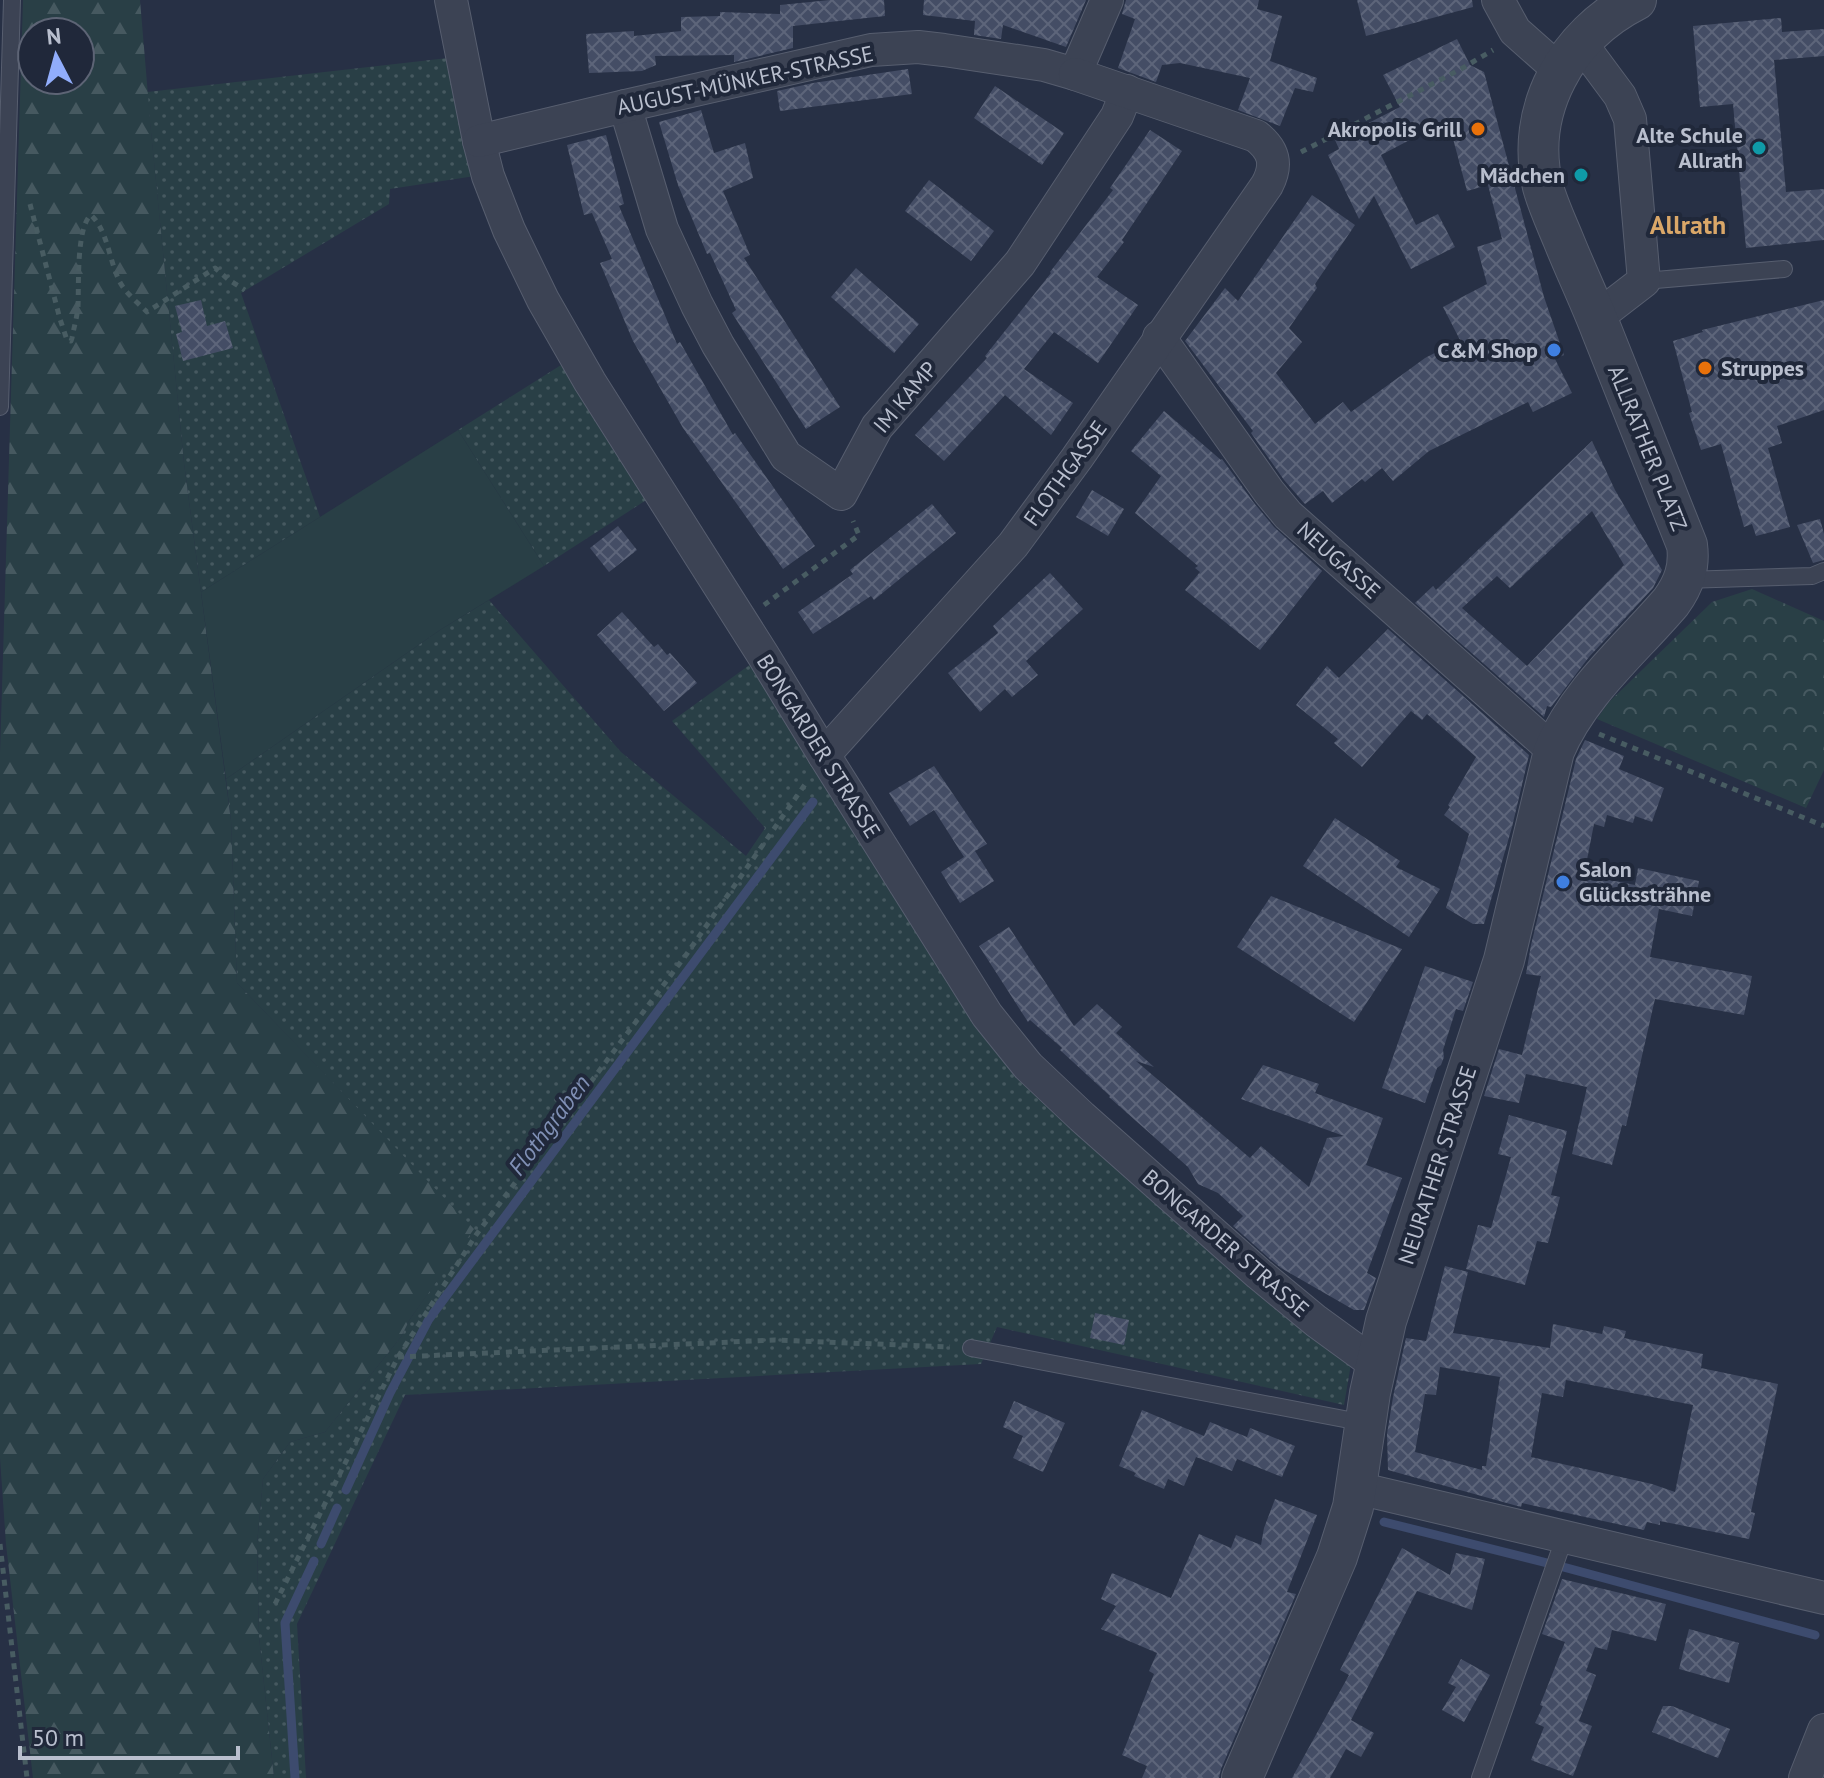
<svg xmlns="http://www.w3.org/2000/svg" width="1824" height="1778" viewBox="0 0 1824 1778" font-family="'PT Sans',sans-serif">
	<defs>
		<pattern id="grass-dots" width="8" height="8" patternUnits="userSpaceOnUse" patternTransform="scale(2)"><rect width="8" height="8" fill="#293f46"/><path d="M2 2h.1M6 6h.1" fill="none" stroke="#465960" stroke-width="1.8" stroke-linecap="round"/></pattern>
		<pattern id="forest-firs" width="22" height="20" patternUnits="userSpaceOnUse" patternTransform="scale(2)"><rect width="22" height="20" fill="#293f46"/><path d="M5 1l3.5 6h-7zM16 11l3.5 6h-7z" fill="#465960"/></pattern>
		<pattern id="park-crowns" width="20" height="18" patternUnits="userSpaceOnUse" patternTransform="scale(2)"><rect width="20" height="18" fill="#293f46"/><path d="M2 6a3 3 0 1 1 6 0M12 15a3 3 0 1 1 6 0" fill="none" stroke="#465960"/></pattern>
		<pattern id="building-cross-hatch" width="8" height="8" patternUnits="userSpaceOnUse" patternTransform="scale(2)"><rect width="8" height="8" fill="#444d65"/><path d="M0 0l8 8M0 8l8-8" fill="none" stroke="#5d657a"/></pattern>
	</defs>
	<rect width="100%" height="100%" fill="#273045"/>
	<!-- grass -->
	<g fill="url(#grass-dots)">
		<polygon points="448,58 475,176 390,189 389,204 241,293 320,517 201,592 184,463 147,92"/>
		<polygon points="569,360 651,497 544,566 458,430"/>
		<polygon points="489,600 621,752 746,856 765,828 672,721 755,661 986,1030 1351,1364 1344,1405 997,1327 981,1364 405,1395 297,1624 306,1778 274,1778 259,1637 257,1544 263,1479 290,1442 325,1432 401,1337 410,1319 473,1229 237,983 231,821 226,779 440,630"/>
	</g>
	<!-- forest -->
	<path fill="url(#forest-firs)" fill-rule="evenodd" d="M23 0H140L151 131 184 463 231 821 237 983 474 1229 410 1319 401 1337 325 1432 290 1442 263 1479 257 1544 259 1637 274 1778H33L6 1544 0 1458V754ZM80 32V80H32V32Z"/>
	<!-- park -->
	<polygon fill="url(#park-crowns)" points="1752,589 1824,621 1824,770 1806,808 1597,719 1608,703 1712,602"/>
	<!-- pitch -->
	<polygon fill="#293f46" points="458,430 544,566 440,630 226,779 201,592"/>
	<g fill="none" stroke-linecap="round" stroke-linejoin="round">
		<!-- stream -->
		<g stroke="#3d4b6e" stroke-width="9">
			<polyline points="346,1490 390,1393 429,1319 813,802"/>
			<polyline points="1384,1522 1567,1568 1815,1635"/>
			<polyline points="321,1544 337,1508"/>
			<polyline points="295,1778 285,1623 314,1561"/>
		</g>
	</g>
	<!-- building -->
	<g fill="url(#building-cross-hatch)" fill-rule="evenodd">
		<polygon points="830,0 884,0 885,16 793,26 793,48 734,62 734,55 655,56 656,65 642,71 589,73 586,34 634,31 634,36 681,31 681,17 720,16 720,12 780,14 780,5"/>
		<polygon points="924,0 1086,0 1066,47 1003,25 1001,39 974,35 975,21 923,15"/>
		<polygon points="1126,0 1259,0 1257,9 1282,16 1270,61 1317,78 1313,92 1295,88 1280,126 1238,110 1250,78 1180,63 1162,65 1156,82 1118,68 1135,19 1122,14"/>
		<polygon points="1357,0 1472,0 1473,7 1366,36"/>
		<polygon points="1781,18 1782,32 1824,29 1824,56 1774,60 1786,192 1824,189 1824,240 1746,248 1733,104 1700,107 1693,26"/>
		<polygon points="1457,39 1470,65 1484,72 1544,297 1564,355 1555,359 1572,393 1533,412 1528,402 1429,451 1393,481 1382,468 1365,482 1362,479 1332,503 1323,491 1305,504 1284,480 1251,433 1253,431 1185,341 1225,288 1238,301 1312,195 1355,225 1315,284 1317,288 1289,328 1302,342 1276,373 1315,424 1343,402 1351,412 1425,358 1460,340 1443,307 1487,284 1477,247 1502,239 1488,185 1467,191 1448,120 1381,155 1416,225 1438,214 1455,247 1411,269 1374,196 1359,219 1328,155 1339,149 1335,140 1400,107 1383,75"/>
		<polygon points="908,69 912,94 780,111 777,91 813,83"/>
		<polygon points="995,86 1064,133 1042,165 974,118"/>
		<polygon points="701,110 714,153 745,143 753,178 723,191 750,255 744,258 840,407 806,429 732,313 736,310 710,253 707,254 678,185 659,122"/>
		<polygon points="1150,130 1182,151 1122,240 1124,242 1097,277 1138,305 1098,363 1054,332 1024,369 1073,403 1051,435 1005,395 944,461 915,435 987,358 985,356 1051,273 1050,272 1113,190 1110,188"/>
		<polygon points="606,135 624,204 619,206 677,344 680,342 733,435 735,433 815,546 783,569 683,428 633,341 600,263 612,259 592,213 584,215 567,145"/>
		<polygon points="929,180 994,231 971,261 905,211"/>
		<polygon points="856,268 919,324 894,353 831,297"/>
		<polygon points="201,300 207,326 225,321 233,348 183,361 176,334 182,332 175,306"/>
		<polygon points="1824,300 1824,410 1777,426 1782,443 1768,448 1790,527 1756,536 1752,524 1744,527 1721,444 1701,450 1689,413 1692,412 1673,341 1703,332 1702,330"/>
		<polygon points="1164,411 1221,460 1222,459 1254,503 1274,527 1322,571 1260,650 1185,590 1200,572 1195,568 1198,566 1135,513 1161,476 1131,451"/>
		<path d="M1592 441 1615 490 1662 570 1653 588 1589 657 1551 707 1547 706 1544 717 1415 603 1433 586 1436 590ZM1592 511 1624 565 1527 666 1462 608 1497 576 1510 588Z"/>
		<polygon points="1092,490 1124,509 1108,536 1076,517"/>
		<polygon points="932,504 956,533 874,600 871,596 813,634 798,612 853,574 850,570"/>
		<polygon points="1820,519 1824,534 1824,560 1813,563 1797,525"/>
		<polygon points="618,526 637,550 609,572 590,548"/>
		<polygon points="1050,573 1083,609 1026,661 1038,675 1012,697 1005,689 980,712 948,673 998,633 993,626"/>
		<polygon points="622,612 654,647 658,644 667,655 670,653 697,683 664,711 597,635"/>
		<polygon points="1388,629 1529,755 1512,827 1484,924 1473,924 1446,908 1469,834 1444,815 1450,807 1448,805 1476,757 1427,714 1422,720 1411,711 1362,767 1334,743 1338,739 1296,705 1327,666 1339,678"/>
		<polygon points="1585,740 1624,756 1619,769 1664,788 1652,822 1635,816 1633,823 1607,815 1604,827 1594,824 1584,875 1635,885 1638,868 1699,881 1692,916 1659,909 1650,957 1752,976 1744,1015 1655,999 1626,1126 1622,1125 1612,1165 1572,1154 1587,1087 1526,1074 1519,1103 1484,1096 1499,1049 1522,1055 1541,976 1526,974 1531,945 1576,759"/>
		<polygon points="934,766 987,844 975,851 994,881 960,903 941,872 964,857 934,810 910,826 889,793"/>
		<polygon points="1335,818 1400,861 1396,867 1440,889 1409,937 1303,866"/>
		<polygon points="1271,896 1402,949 1354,1022 1237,947"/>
		<polygon points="1009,927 1074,1026 1097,1004 1122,1027 1116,1033 1154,1067 1136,1061 1250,1158 1261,1146 1309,1187 1327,1138 1344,1136 1241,1099 1263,1065 1319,1084 1315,1093 1383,1118 1366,1165 1402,1178 1367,1273 1376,1278 1364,1310 1354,1310 1281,1268 1271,1260 1233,1226 1243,1216 1218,1193 1198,1184 1188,1167 1109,1097 1110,1096 1060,1050 1062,1048 1030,1020 1028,1022 979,946"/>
		<polygon points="1425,966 1473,982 1463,1011 1456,1009 1443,1050 1444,1057 1441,1065 1437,1068 1425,1103 1382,1088"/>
		<polygon points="1509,1115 1567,1131 1551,1195 1560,1197 1548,1243 1537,1241 1525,1285 1466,1269 1478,1225 1491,1228 1511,1157 1498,1154"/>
		<path d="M1445 1266 1468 1272 1453 1333 1550 1348 1553 1324 1602 1334 1604 1326 1626 1331 1624 1338 1703 1354 1701 1368 1778 1384 1751 1512 1755 1513 1749 1539 1660 1521V1525L1647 1522 1644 1530 1522 1503 1521 1507 1388 1470 1387 1434 1393 1397 1406 1338 1426 1341ZM1440 1367 1500 1377 1486 1466H1482V1470L1415 1452 1425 1394 1436 1395ZM1566 1380 1693 1405 1675 1492 1652 1484 1531 1457 1542 1393 1563 1397Z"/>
		<polygon points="1095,1313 1129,1320 1124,1345 1090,1338"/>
		<polygon points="1014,1401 1065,1423 1043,1472 1013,1458 1023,1436 1003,1427"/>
		<polygon points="1142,1410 1204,1436 1210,1422 1247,1437 1250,1428 1295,1446 1282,1477 1237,1459 1232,1471 1196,1457 1184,1486 1168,1479 1164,1489 1134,1476 1136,1473 1119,1466"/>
		<polygon points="1275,1499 1317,1515 1287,1592 1296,1594 1221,1769 1219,1778 1142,1778 1147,1766 1122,1755 1154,1674 1149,1671 1157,1653 1101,1629 1116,1606 1101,1599 1112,1573 1171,1598 1199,1534 1231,1548 1236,1535 1261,1545 1264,1528"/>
		<polygon points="1402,1548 1450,1575 1456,1553 1485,1559 1472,1610 1417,1591 1351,1720 1374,1733 1361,1757 1346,1749 1330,1778 1292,1778 1349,1675 1340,1670"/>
		<polygon points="1562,1579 1666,1604 1656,1641 1612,1630 1607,1650 1595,1647 1586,1671 1596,1675 1579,1721 1592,1726 1573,1776 1531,1760 1544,1727 1535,1723 1543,1706 1540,1705 1565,1642 1542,1634"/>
		<polygon points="1689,1629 1739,1643 1729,1683 1679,1669"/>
		<polygon points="1461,1659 1490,1675 1464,1722 1442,1710 1456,1687 1448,1683"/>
		<polygon points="1663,1706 1672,1706 1730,1729 1718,1758 1652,1732"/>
	</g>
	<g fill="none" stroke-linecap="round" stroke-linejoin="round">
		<defs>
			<g id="service">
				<polyline points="1644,281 1784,269"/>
				<polyline points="0,407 12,0"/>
				<polyline points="1684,580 1812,576 1824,571"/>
				<polyline points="971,1348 1365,1423"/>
				<polyline points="1480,1778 1565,1536"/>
			</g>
			<g id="minor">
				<polyline points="451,0 479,141 488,176 509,230 543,300 590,382 763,655 824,755 987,1015 1028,1066 1082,1117 1259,1274 1316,1321 1375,1364"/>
				<polyline points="1498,0 1515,31 1559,70"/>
				<polyline points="1580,42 1620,96 1630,119 1644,281 1596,318"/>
				<polyline points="625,106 662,229 697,305 718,345 786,456 841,494 877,427 1020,263 1117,116 1127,91"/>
				<polyline points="479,141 625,106 871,50 918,47 944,50 1044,65 1075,74 1107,0"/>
				<polyline points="1159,337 1269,492 1288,515 1554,751"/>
				<path d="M824 755 1013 545 1077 458 1267 185C1278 164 1274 150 1256 136L1075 74"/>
				<polyline points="1357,1488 1824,1598"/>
				<polyline points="1805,1778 1824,1730"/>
			</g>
			<path id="tertiary" d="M1242 1778 1337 1557 1353 1507 1370 1393 1386 1321 1504 960 1554 751C1579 692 1630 650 1671 602 1684 584 1690 567 1687 545 1658 473 1629 401 1601 329 1589 298 1575 269 1563 239 1556 222 1548 205 1543 187 1524 110 1567 35 1636 0"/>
		</defs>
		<!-- service casing -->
		<use href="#service" stroke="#575e6f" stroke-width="18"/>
		<!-- minor casing -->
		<use href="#minor" stroke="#575e6f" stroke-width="34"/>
		<!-- tertiary casing -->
		<use href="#tertiary" stroke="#575e6f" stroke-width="42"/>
		<!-- path -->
		<g stroke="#485c62" stroke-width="5" stroke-dasharray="6 6" stroke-linecap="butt">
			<polyline points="1301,152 1461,69 1493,50"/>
			<path d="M30 204 60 319 67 340 71 341 72 338C74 327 77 317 78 307 79 287 76 227 91 215 107 230 109 258 118 278 123 291 137 302 147 312L215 268 229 280 245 290"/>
			<polyline points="764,605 859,535 853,521"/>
			<polyline points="1599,734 1824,826"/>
			<polyline points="398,1357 775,1340 950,1347"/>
			<polyline points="0,1544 27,1778"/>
			<polyline points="275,1604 398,1357 476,1235 686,955 806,783"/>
		</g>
		<!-- service -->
		<use href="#service" stroke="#3c4354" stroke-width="16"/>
		<!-- minor -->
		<use href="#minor" stroke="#3c4354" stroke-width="32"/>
		<!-- tertiary -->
		<use href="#tertiary" stroke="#3c4354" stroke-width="40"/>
	</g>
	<!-- markers -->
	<g fill="#e8710a" stroke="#20283a" stroke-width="3">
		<circle cx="1478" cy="129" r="8"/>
		<circle cx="1705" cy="368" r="8"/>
	</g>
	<g fill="#0f9aa8" stroke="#20283a" stroke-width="3">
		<circle cx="1759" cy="148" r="8"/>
		<circle cx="1581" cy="175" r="8"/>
	</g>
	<g fill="#3f7fe0" stroke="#20283a" stroke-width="3">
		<circle cx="1554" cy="350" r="8"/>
		<circle cx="1563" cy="882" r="8"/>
	</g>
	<g text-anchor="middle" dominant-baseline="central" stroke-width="8" stroke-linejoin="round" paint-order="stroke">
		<!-- street labels -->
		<g font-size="22" fill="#b9bfce" stroke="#20283a">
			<text transform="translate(745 80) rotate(-12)">AUGUST-MÜNKER-STRASSE</text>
			<text transform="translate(905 397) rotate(-50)">IM KAMP</text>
			<text transform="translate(1648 448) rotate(68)">ALLRATHER PLATZ</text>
			<text transform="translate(1065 473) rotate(-54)">FLOTHGASSE</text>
			<text transform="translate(1339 560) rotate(42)">NEUGASSE</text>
			<text transform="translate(819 746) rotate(58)">BONGARDER STRASSE</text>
			<text transform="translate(1437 1165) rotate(-72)">NEURATHER STRASSE</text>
			<text transform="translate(1226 1243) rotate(41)">BONGARDER STRASSE</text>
		</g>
		<!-- poi labels -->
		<g font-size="22" font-weight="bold" fill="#b9bfce" stroke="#20283a" text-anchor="end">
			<text x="1462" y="129">Akropolis Grill</text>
			<text x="1743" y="135">Alte Schule<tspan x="1743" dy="25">Allrath</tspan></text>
			<text x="1565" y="175">Mädchen</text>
			<text x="1538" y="350">C&amp;M Shop</text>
			<text x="1721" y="368" text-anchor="start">Struppes</text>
			<text x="1579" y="869" text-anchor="start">Salon<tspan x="1579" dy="25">Glückssträhne</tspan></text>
		</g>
		<!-- water labels -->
		<g font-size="24" font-style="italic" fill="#8090b5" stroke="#20283a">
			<text transform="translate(549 1125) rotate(-53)">Flothgraben</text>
		</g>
		<!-- quarter labels -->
		<g font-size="26" font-weight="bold" fill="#daa768" stroke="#20283a">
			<text x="1688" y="224">Allrath</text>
		</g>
	</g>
	<!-- north arrow -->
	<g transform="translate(56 56) rotate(354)"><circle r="38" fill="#20283a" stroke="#5d6475" stroke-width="2"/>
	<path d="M0-6L14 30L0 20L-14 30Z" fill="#91adfb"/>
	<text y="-12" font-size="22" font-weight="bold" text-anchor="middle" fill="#b9bfce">N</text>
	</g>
	<!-- scale -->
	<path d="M20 1746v12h218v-12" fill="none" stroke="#b9bfce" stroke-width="4"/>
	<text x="32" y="1746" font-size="24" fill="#b9bfce" stroke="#20283a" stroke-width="6" paint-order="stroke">50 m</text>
</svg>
